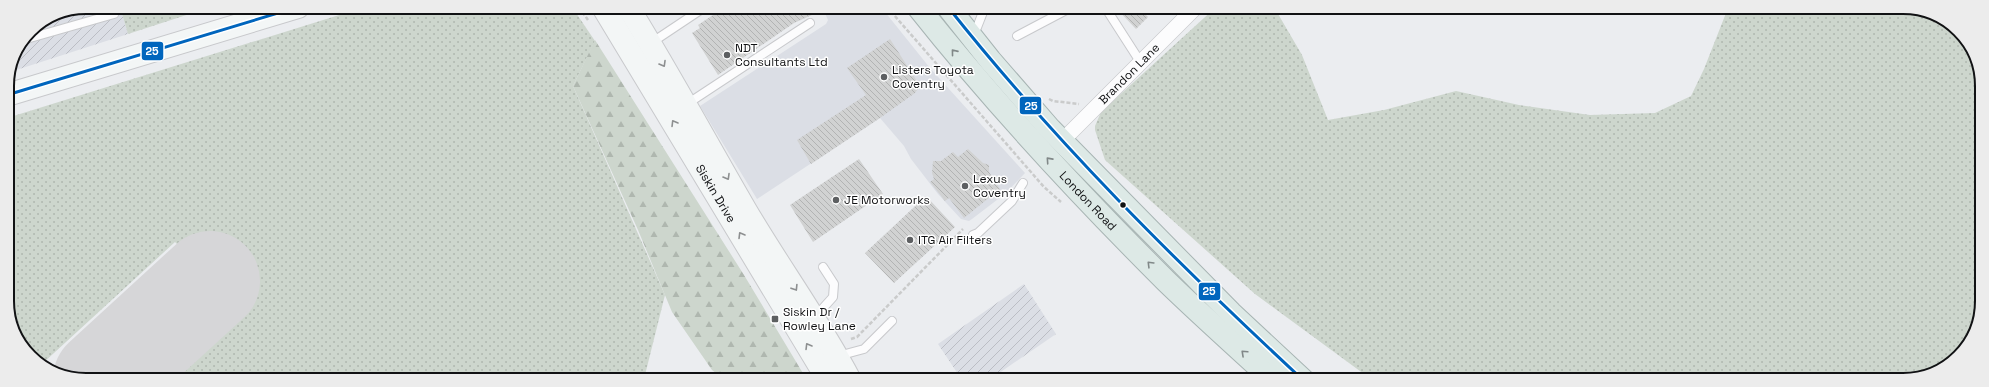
<svg xmlns="http://www.w3.org/2000/svg" width="1989" height="387" viewBox="0 0 1989 387" font-family="'Space Grotesk',sans-serif">
	<defs>
		<pattern id="industrial-furrows" width="10" height="10" patternUnits="userSpaceOnUse"><rect width="10" height="10" fill="#dbdee5"/><path d="M-1 1l2-2M0 10L10 0M9 11l2-2" fill="none" stroke="#bbbdc4"/></pattern>
		<pattern id="grass-dots" width="8" height="8" patternUnits="userSpaceOnUse"><rect width="8" height="8" fill="#cdd6cd"/><path d="M2 2h.1M6 6h.1" fill="none" stroke="#afb7af" stroke-width="1.8" stroke-linecap="round"/></pattern>
		<pattern id="forest-firs" width="22" height="20" patternUnits="userSpaceOnUse"><rect width="22" height="20" fill="#cdd6cd"/><path d="M5 1l3.5 6h-7zM16 11l3.5 6h-7z" fill="#afb7af"/></pattern>
		<pattern id="building-back-hatch" width="6" height="6" patternUnits="userSpaceOnUse"><rect width="6" height="6" fill="#d1d2d2"/><path d="M-1 5l2 2M0 0l6 6M5-1l2 2" fill="none" stroke="#b2b3b3"/></pattern>
	</defs>
	<rect width="100%" height="100%" fill="#ebedf0"/>
	<!-- built -->
	<polygon fill="#dbdee5" points="822,7 881,7 930,68 1025,173 1006,193 972,219 969,221 961,219 938,194 911,159 904,146 880,118 757,199 700,106 826,24 828,20"/>
	<!-- industrial -->
	<g fill="url(#industrial-furrows)">
		<polygon points="86,7 120,7 128,34 10,72 13,55 30,30 56,13"/>
		<polygon points="1024,284 1056,334 989,380 962,380 938,344"/>
	</g>
	<!-- grass -->
	<g fill="url(#grass-dots)">
		<polygon points="120,7 211,7 128,34"/>
		<polygon points="365,7 572,7 595,41 573,86 665,295 644,379 175,379 246,313 175,242 42,364 34,360 9,317 7,118"/>
		<polygon points="1216,7 1274,7 1302,55 1328,120 1384,110 1456,91 1519,105 1590,115 1655,113 1691,96 1704,69 1728,8 1914,8 1955,27 1980,70 1981,312 1955,360 1908,380 1394,380 1388,375 1364,374 1255,294 1105,160 1095,130 1095,126 1101,112"/>
	</g>
	<!-- forest -->
	<polygon fill="url(#forest-firs)" points="595,40 744,275 807,380 723,379 712,370 672,312 638,230 573,86"/>
	<g fill="none" stroke-linecap="round" stroke-linejoin="round">
		<!-- runway -->
		<polyline stroke="#d6d6d8" stroke-width="100" points="103,379 210,281"/>
	</g>
	<!-- building -->
	<g fill="url(#building-back-hatch)">
		<polygon points="725,7 822,7 823,10 794,23 718,75 692,33 700,28 698,25"/>
		<polygon points="1115,7 1138,7 1148,17 1136,29"/>
		<polygon points="890,39 920,86 915,93 880,118 811,164 797,140 866,95 847,68"/>
		<polygon points="968,149 983,163 989,165 989,172 1000,189 964,218 949,198 945,201 930,182 934,179 932,173 933,161 941,161 953,152 958,157"/>
		<polygon points="859,159 883,194 813,242 790,205"/>
		<polygon points="926,196 955,227 894,283 865,253"/>
	</g>
	<g fill="none" stroke-linecap="round" stroke-linejoin="round">
		<defs>
			<g id="lane">
				<polyline points="1105,7 1141,63"/>
				<polyline points="974,35 985,7"/>
				<polyline points="1017,36 1072,7"/>
				<polyline points="23,40 114,14"/>
				<polyline points="651,43 705,7"/>
				<polyline points="687,104 810,23"/>
				<polyline points="973,235 978,233 1012,201 1023,183"/>
				<polyline points="815,317 833,297 834,284 823,267"/>
				<polyline points="838,356 864,349 892,321"/>
			</g>
			<g id="street">
				<path id="s1" d="M1062 141 1196 7"/>
			</g>
			<g id="secondary">
				<path id="s2" d="M603 7 828 380"/>
				<path d="M628 7C669 73 706 142 745 209 779 267 819 321 850 380"/>
				<polyline points="7,95 298,7"/>
			</g>
			<g id="highway">
				<path id="s3" d="M918 7C995 104 1079 194 1166 281 1201 315 1237 347 1273 380"/>
				<polyline points="948,7 990,60 1050,129 1231,313 1303,380"/>
			</g>
		</defs>
		<!-- lane casing -->
		<use href="#lane" stroke="#c8c9cc" stroke-width="10"/>
		<!-- street casing -->
		<use href="#street" stroke="#c8c9cc" stroke-width="16"/>
		<!-- secondary casing -->
		<use href="#secondary" stroke="#c8c9cc" stroke-width="24"/>
		<!-- highway casing -->
		<use href="#highway" stroke="#a7b4b3" stroke-width="24"/>
		<!-- path -->
		<g stroke="#cacbcb" stroke-width="2.5" stroke-dasharray="4 2" stroke-linecap="butt">
			<polyline points="579,7 588,20"/>
			<polyline points="887,7 1044,187 1061,202"/>
			<polyline points="1049,99 1053,101 1079,104"/>
			<polyline points="851,339 857,337 963,229"/>
		</g>
		<!-- lane -->
		<use href="#lane" stroke="#fcfcfd" stroke-width="8"/>
		<!-- street -->
		<use href="#street" stroke="#fcfcfd" stroke-width="15"/>
		<!-- secondary -->
		<use href="#secondary" stroke="#f3f6f6" stroke-width="22"/>
		<!-- highway -->
		<use href="#highway" stroke="#dde9e6" stroke-width="22"/>
		<defs>
			<g id="bus-1">
				<path d="M948 7C1055 142 1177 263 1303 380"/>
				<polyline points="7,95 298,7"/>
			</g>
		</defs>
		<!-- bus-1 casing -->
		<use href="#bus-1" stroke="#fff" stroke-width="6"/>
		<!-- bus-1 -->
		<use href="#bus-1" stroke="#0065bd" stroke-width="3"/>
	</g>
	<!-- one-way arrows -->
	<defs><path id="oneway-chevron" d="M-2-3.5L2.5 0L-2 3.5" fill="none" stroke-width="1.6" stroke-linecap="round" stroke-linejoin="round"/></defs>
	<g stroke="#818888">
		<use href="#oneway-chevron" transform="translate(954 52) rotate(-129)"/>
		<use href="#oneway-chevron" transform="translate(1049 160) rotate(-132)"/>
		<use href="#oneway-chevron" transform="translate(1150 264) rotate(-135)"/>
		<use href="#oneway-chevron" transform="translate(1244 353) rotate(-137)"/>
	</g>
	<g stroke="#8d8f90">
		<use href="#oneway-chevron" transform="translate(663 64) rotate(60)"/>
		<use href="#oneway-chevron" transform="translate(674 123) rotate(-121)"/>
		<use href="#oneway-chevron" transform="translate(727 177) rotate(60)"/>
		<use href="#oneway-chevron" transform="translate(741 235) rotate(-121)"/>
		<use href="#oneway-chevron" transform="translate(795 288) rotate(58)"/>
		<use href="#oneway-chevron" transform="translate(808 346) rotate(-121)"/>
	</g>
	<!-- markers -->
	<g fill="#5d5f61" stroke="#fff" stroke-width="1.5">
		<circle cx="727" cy="55" r="4"/>
		<circle cx="884" cy="77" r="4"/>
		<circle cx="965" cy="186" r="4"/>
		<circle cx="836" cy="200" r="4"/>
		<circle cx="910" cy="240" r="4"/>
		<rect x="771" y="315" width="8" height="8" rx="2"/>
	</g>
	<circle fill="#111214" stroke="#fff" stroke-width="1.5" cx="1123" cy="205" r="3.5"/>
	<g text-anchor="middle" dominant-baseline="central" stroke-width="3" stroke-linejoin="round" paint-order="stroke">
		<!-- poi labels -->
		<g font-size="12" fill="#111214" stroke="#fff" text-anchor="start">
			<text x="735" y="48">NDT<tspan x="735" dy="14">Consultants Ltd</tspan></text>
			<text x="892" y="70">Listers Toyota<tspan x="892" dy="14">Coventry</tspan></text>
			<text x="973" y="179">Lexus<tspan x="973" dy="14">Coventry</tspan></text>
			<text x="844" y="200">JE Motorworks</text>
			<text x="918" y="240">ITG Air Filters</text>
			<text x="783" y="312">Siskin Dr /<tspan x="783" dy="14">Rowley Lane</tspan></text>
		</g>
		<!-- street labels -->
		<g font-size="12" fill="#111214" stroke="#fff">
			<text stroke="none"><textPath href="#s1" startOffset="95">Brandon Lane</textPath></text>
			<text stroke="none"><textPath href="#s2" startOffset="218">Siskin Drive</textPath></text>
			<text stroke="none"><textPath href="#s3" startOffset="258">London Road</textPath></text>
		</g>
	</g>
	<!-- crop -->
	<path d="M0 0H1989V387H0ZM86 14H1903A72 72 0 0 1 1975 86V301A72 72 0 0 1 1903 373H86A72 72 0 0 1 14 301V86A72 72 0 0 1 86 14Z" fill="#ececec" fill-rule="evenodd"/>
	<path fill="none" stroke="#111214" stroke-width="2" d="M86 14H1903A72 72 0 0 1 1975 86V301A72 72 0 0 1 1903 373H86A72 72 0 0 1 14 301V86A72 72 0 0 1 86 14Z"/>
	<g stroke="#fff" stroke-width="1.5">
		<rect x="141" y="41" width="23" height="20" rx="4" fill="#0065bd"/>
		<rect x="1019" y="96" width="23" height="19" rx="4" fill="#0065bd"/>
		<rect x="1198" y="282" width="23" height="19" rx="4" fill="#0065bd"/>
	</g>
	<g font-size="11" text-anchor="middle" font-weight="bold" fill="#fff">
		<text x="152" y="55">25</text>
		<text x="1031" y="110">25</text>
		<text x="1209" y="295">25</text>
	</g>
</svg>
